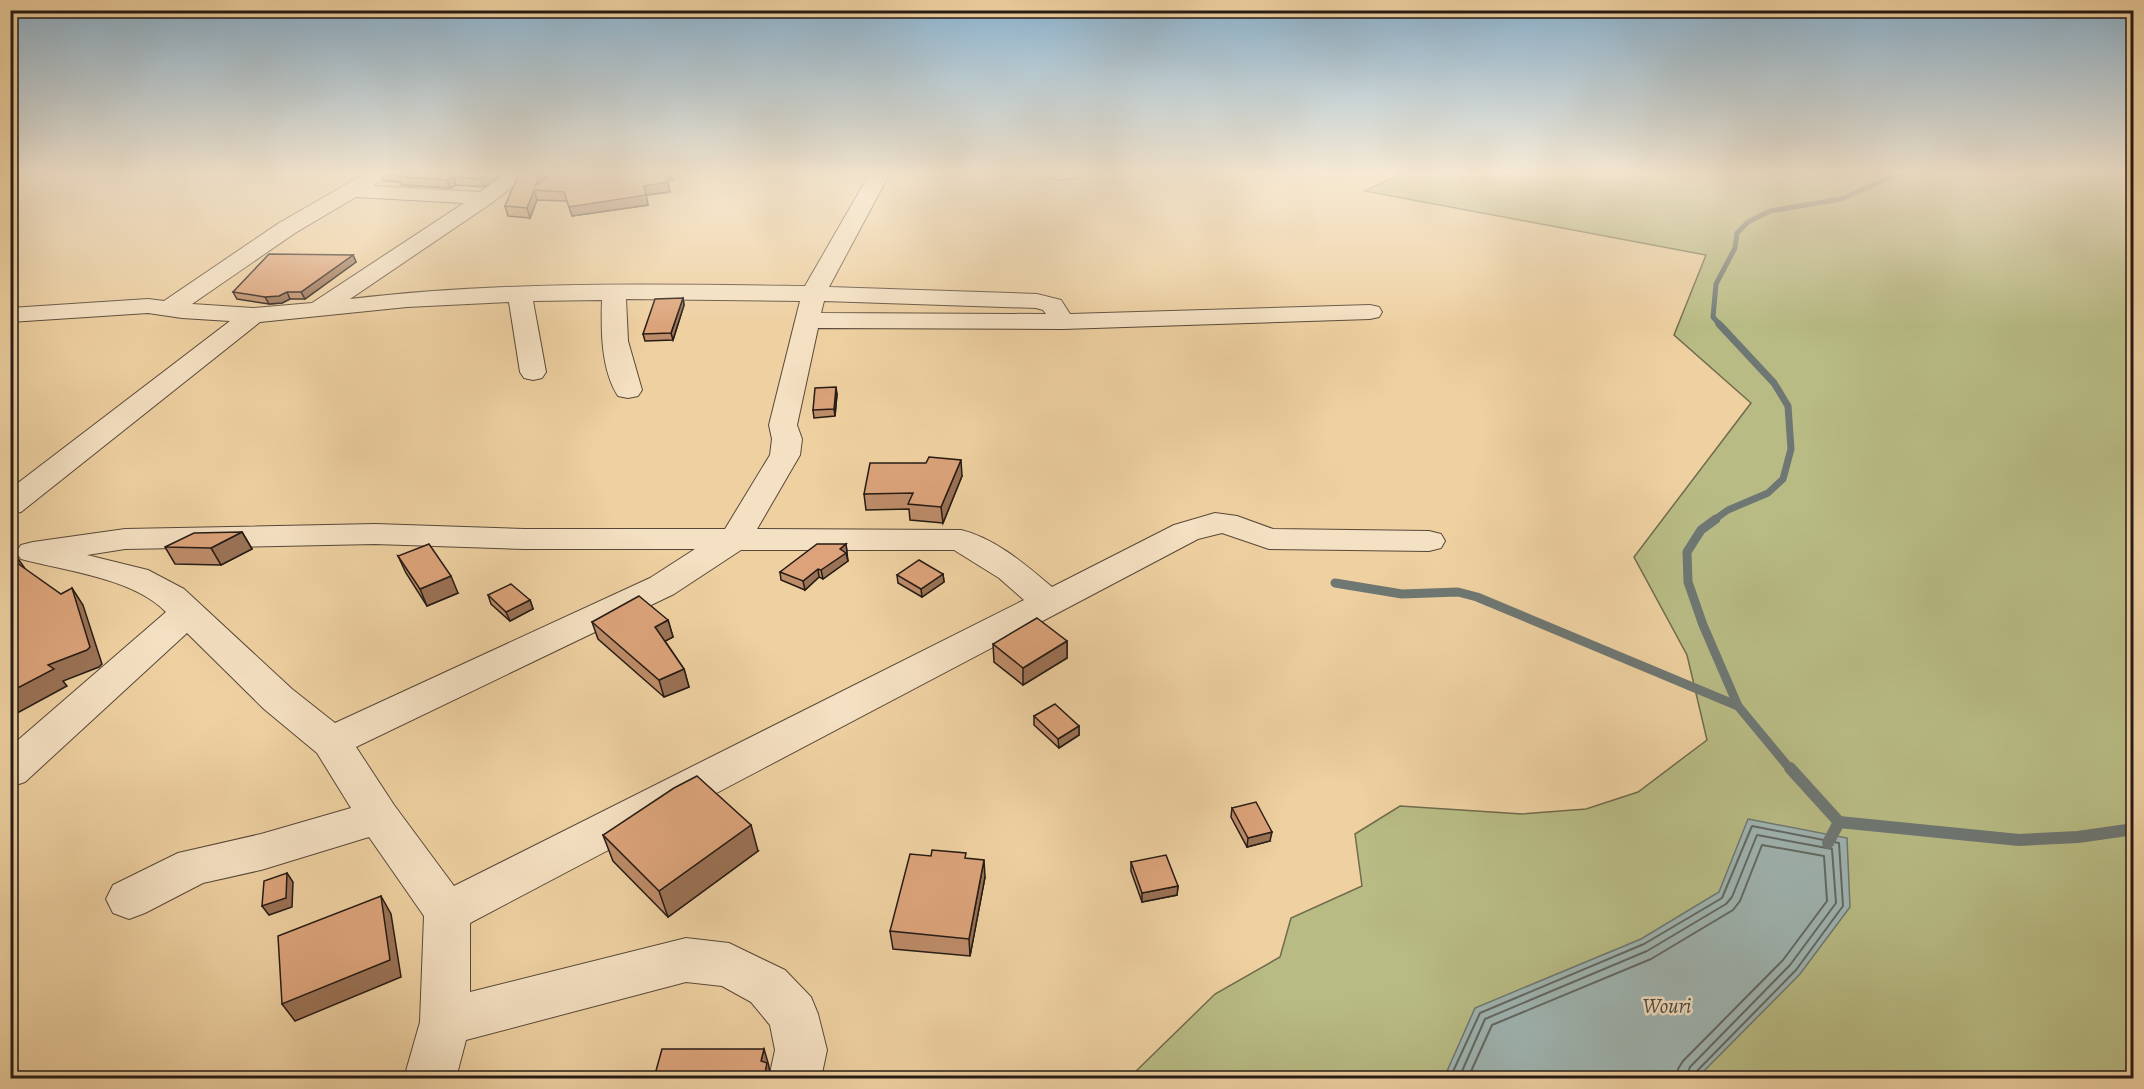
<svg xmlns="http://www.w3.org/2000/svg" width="2144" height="1089" viewBox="0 0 2144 1089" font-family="Alegreya,serif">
	<rect width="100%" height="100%" fill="#eed0a1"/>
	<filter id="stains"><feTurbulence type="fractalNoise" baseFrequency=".00333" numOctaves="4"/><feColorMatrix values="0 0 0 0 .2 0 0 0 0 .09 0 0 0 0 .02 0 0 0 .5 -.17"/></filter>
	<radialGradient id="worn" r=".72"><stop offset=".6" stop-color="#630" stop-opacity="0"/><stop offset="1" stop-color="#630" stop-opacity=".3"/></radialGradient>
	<!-- green -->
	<polygon fill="#b8bb84" stroke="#6f6b4c" stroke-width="1.5" points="1403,173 2133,173 2133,1078 1129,1078 1215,994 1280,957 1291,918 1362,886 1355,834 1400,806 1522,814 1586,809 1638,792 1707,740 1687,655 1634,557 1751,403 1674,335 1706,255 1365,191"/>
	<!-- water -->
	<polygon fill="#9eb4b1" stroke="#6e7773" stroke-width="1.5" points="1748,819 1847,838 1850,907 1800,974 1697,1078 1444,1078 1475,1008 1641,939 1719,892"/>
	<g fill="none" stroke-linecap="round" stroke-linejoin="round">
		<!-- shore -->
		<g stroke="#626863" stroke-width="2">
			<polyline points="1450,1078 1480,1013 1644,944 1722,898 1752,826 1839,843 1843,906 1796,970 1696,1072 1694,1078"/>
			<polyline points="1459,1078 1485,1019 1647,951 1726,904 1732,897 1757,835 1832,849 1836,903 1790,965 1690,1067 1686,1078"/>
			<polyline points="1468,1078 1492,1025 1651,959 1733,910 1740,901 1762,845 1824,856 1827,901 1783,960 1683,1061 1678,1069 1677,1078"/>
		</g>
		<!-- stream-far3 -->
		<polyline stroke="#6e7773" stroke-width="5" points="1721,326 1713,317 1716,284 1735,248 1737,233 1748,222 1770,211 1841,199 1901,173"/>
		<!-- stream-far2 -->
		<polyline stroke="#6e7773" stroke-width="7" points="1714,520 1728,510 1768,493 1783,479 1791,449 1788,406 1774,383 1719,324"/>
		<!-- stream-far1 -->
		<g stroke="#6e7773" stroke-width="9">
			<polyline points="1716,519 1701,530 1687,552 1688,582 1703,625 1738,706 1791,770"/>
			<polyline points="1335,583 1402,594 1458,592 1477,597 1738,706"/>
		</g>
		<!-- stream -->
		<g stroke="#6e7773" stroke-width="12">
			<polyline points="1790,768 1839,822 2019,840 2078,837 2134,829"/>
			<polyline points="1828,843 1839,822"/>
		</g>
		<defs>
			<g id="minor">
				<path d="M366 173H390L373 186 480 192 507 173H530L493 202 350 299C501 281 653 284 805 286L870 173H890L829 287 1037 294 1061 300 1070 314 1370 305 1379 307 1382 312 1379 317 1370 319 1063 329 818 328 797 425 802 439 800 455 757 529 961 530C995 538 1026 565 1052 587L1174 525 1215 513 1237 516 1273 529 1429 531 1441 534 1445 541 1441 548 1429 551 1269 549 1222 533 1198 539 470 923V992L686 938 729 943 785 970 811 997 818 1014 827 1050 821 1078H769L775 1050 770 1025 751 1002 722 986 686 982 466 1040 456 1078H404L420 1022 424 916 369 837 261 870 203 883 145 913 129 919 113 913 106 899 113 885 178 853 261 834 351 808 317 753 264 709 187 633 25 782 10 787V747L166 612C133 578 65 571 21 559L16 552 21 545 33 542 125 529 375 524 524 529H725L770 455 772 439 769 425 800 301 626 299 628 341 642 390 638 396 628 398 618 396C601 370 601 330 602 300L533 301 546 372 542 378 533 380 524 378 520 372 509 302 407 307 260 322 21 512 10 514V489L230 321 182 318 148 313 10 322V308L148 299 164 301 279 223ZM356 197 464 203 312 303 253 308 192 304 295 233ZM824 301 1036 308 1043 310 1046 314 821 313ZM375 544 524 549H695L650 578 335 723 292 689 184 589 148 570 87 555 125 549ZM741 550H954L999 578 1024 600 454 886 394 805 356 747 674 594Z"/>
				<path d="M1043 173H1082L1079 177C1068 180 1057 180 1046 177Z"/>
			</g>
		</defs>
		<!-- minor casing -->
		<use href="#minor" stroke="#584838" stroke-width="2"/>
		<!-- minor -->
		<use href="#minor" fill="#f4e0c2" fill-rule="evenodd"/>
	</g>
	<!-- wall -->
	<g fill="#bd8c69" stroke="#261b15" stroke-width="1.5">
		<polygon points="380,173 498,177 484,187 456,185 450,188 401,185 400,182 383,181"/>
		<polygon points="553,173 671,173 673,180 667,180 670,192 646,195 648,205 572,216 567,201 537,200 530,218 508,216 505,206"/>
		<polygon points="353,255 356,262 305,299 290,299 282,303 269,304 237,299 233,292"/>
		<polygon points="683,298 684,305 673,340 645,341 643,334"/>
		<polygon points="837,394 835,416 814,418 813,410"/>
		<polygon points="962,476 943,523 910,520 909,509 866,510 864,494"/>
		<polygon points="242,532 252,549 221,565 175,564 165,547"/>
		<polygon points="846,544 848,561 823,579 819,577 805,590 781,580 780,572"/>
		<polygon points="398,556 458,593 427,606 406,573"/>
		<polygon points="943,574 944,582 922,597 898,583 897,575"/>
		<polygon points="488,595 530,600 533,609 510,621 491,604"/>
		<polygon points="668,620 673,637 665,641 684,669 689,687 664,697 598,639 592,622"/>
		<polygon points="1067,641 1067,658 1023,685 994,662 993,644"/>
		<polygon points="1034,716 1079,726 1079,735 1059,748 1034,725"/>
		<polygon points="1232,808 1270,841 1247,847 1231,817"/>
		<polygon points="603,835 758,851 668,917 613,861"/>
		<polygon points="967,859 985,877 970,956 893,949 890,931"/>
		<polygon points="1131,862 1178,886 1177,895 1142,902 1131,871"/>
	</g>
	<!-- shaded-wall -->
	<g fill="#9a7255" stroke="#261b15" stroke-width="1.5">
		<polygon points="489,173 500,173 498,177 484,187 481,179"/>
		<polygon points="540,173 546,173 540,190 535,186"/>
		<polygon points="664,173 671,173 673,180 666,180"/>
		<polygon points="453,177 456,185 450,188 447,180"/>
		<polygon points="668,182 670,192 646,195 648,205 572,216 569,207 644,186"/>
		<polygon points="534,190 537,200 530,218 527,208"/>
		<polygon points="353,255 356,262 305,299 301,292"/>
		<polygon points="287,292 290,299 282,303 269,304 265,297"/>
		<polygon points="683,298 684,305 673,340 671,333"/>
		<polygon points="836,387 837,394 835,416 834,409"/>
		<polygon points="961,460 962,476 943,523 941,507"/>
		<polygon points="242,532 252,549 221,565 211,548"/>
		<polygon points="846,544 847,552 846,553 848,561 823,579 821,570 840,549"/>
		<polygon points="14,553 26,570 10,560 10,555"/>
		<polygon points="818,569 819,577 805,590 803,581"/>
		<polygon points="943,574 944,582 922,597 921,589"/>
		<polygon points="451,576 458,593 427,606 420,589"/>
		<polygon points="72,588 83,605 102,664 99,667 63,681 67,686 10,717 10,692 48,665"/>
		<polygon points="530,600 533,609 510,621 506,612"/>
		<polygon points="668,620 673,637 660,644 655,627"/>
		<polygon points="1067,641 1067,658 1023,685 1023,668"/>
		<polygon points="684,669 689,687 664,697 659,680"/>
		<polygon points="1079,726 1079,735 1059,748 1058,739"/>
		<polygon points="751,825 758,851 668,917 659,891"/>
		<polygon points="1272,832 1270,841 1247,847 1248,838"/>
		<polygon points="984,860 985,877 970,956 969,939"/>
		<polygon points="287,873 293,882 292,907 269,915 262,906"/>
		<polygon points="1178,886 1177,895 1142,902 1142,893"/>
		<polygon points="381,896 391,914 401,977 295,1021 282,1004"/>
		<polygon points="764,1049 769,1066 769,1068 772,1078 764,1078 761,1061"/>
	</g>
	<!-- building -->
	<g fill="#dca37a" stroke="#261b15" stroke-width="1.5">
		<polygon points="380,173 489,173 481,179 453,177 447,180 398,177 403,175"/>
		<polygon points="519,173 540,173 535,186 553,173 664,173 668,182 644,186 646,195 569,207 564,192 534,190 527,208 505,206"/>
		<polygon points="269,254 353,255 301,292 287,292 279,296 265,297 233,292"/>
		<polygon points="683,298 671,333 643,334 655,299"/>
		<polygon points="836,387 834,409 813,410 815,388"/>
		<polygon points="929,457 961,460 941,507 908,504 913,493 864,494 870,463 926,463"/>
		<polygon points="242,532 211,548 165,547 194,533"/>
		<polygon points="429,544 451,576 420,589 398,556"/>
		<polygon points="817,544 846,544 840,549 846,553 821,570 818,569 803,581 780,572"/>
		<polygon points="10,558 61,594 72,588 90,647 87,650 48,665 54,669 10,692"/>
		<polygon points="919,560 943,574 921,589 897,575"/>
		<polygon points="511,584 530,600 506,612 488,595"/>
		<polygon points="639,596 668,620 655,627 684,669 659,680 592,622"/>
		<polygon points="1037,618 1067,641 1023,668 993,644"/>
		<polygon points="1055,704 1079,726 1058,739 1034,716"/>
		<polygon points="697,776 751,825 659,891 603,835 674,788"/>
		<polygon points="1256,802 1272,832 1248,838 1232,808"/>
		<polygon points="932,850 966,853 965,858 984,860 969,939 890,931 910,854 931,856"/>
		<polygon points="1166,855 1178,886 1142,893 1131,862"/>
		<polygon points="287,873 286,898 262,906 264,881"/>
		<polygon points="381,896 390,960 282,1004 278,936"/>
		<polygon points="662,1049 764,1049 761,1061 767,1063 764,1078 654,1078"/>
	</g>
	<!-- sky -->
	<linearGradient id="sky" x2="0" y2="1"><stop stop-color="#8ab4d2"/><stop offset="0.53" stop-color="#f7ead5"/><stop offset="1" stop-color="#f7ead5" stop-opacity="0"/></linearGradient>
	<rect width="2144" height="326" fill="url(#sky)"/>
	<g text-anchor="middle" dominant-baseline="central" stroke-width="5" stroke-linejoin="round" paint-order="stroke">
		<!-- near-water labels -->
		<g font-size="21" font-style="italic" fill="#4a4944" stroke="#f4e0c2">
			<text x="1667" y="1006">Wouri</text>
		</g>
	</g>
	<!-- margin -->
	<rect width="2144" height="1089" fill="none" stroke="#eed0a1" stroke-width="36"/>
	<rect x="12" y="12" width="2120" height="1065" fill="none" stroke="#261b15" stroke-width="3"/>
	<rect x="18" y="18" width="2108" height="1053" fill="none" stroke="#261b15" stroke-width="1.5"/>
	<rect width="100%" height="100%" filter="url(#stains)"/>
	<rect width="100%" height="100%" fill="url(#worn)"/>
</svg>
